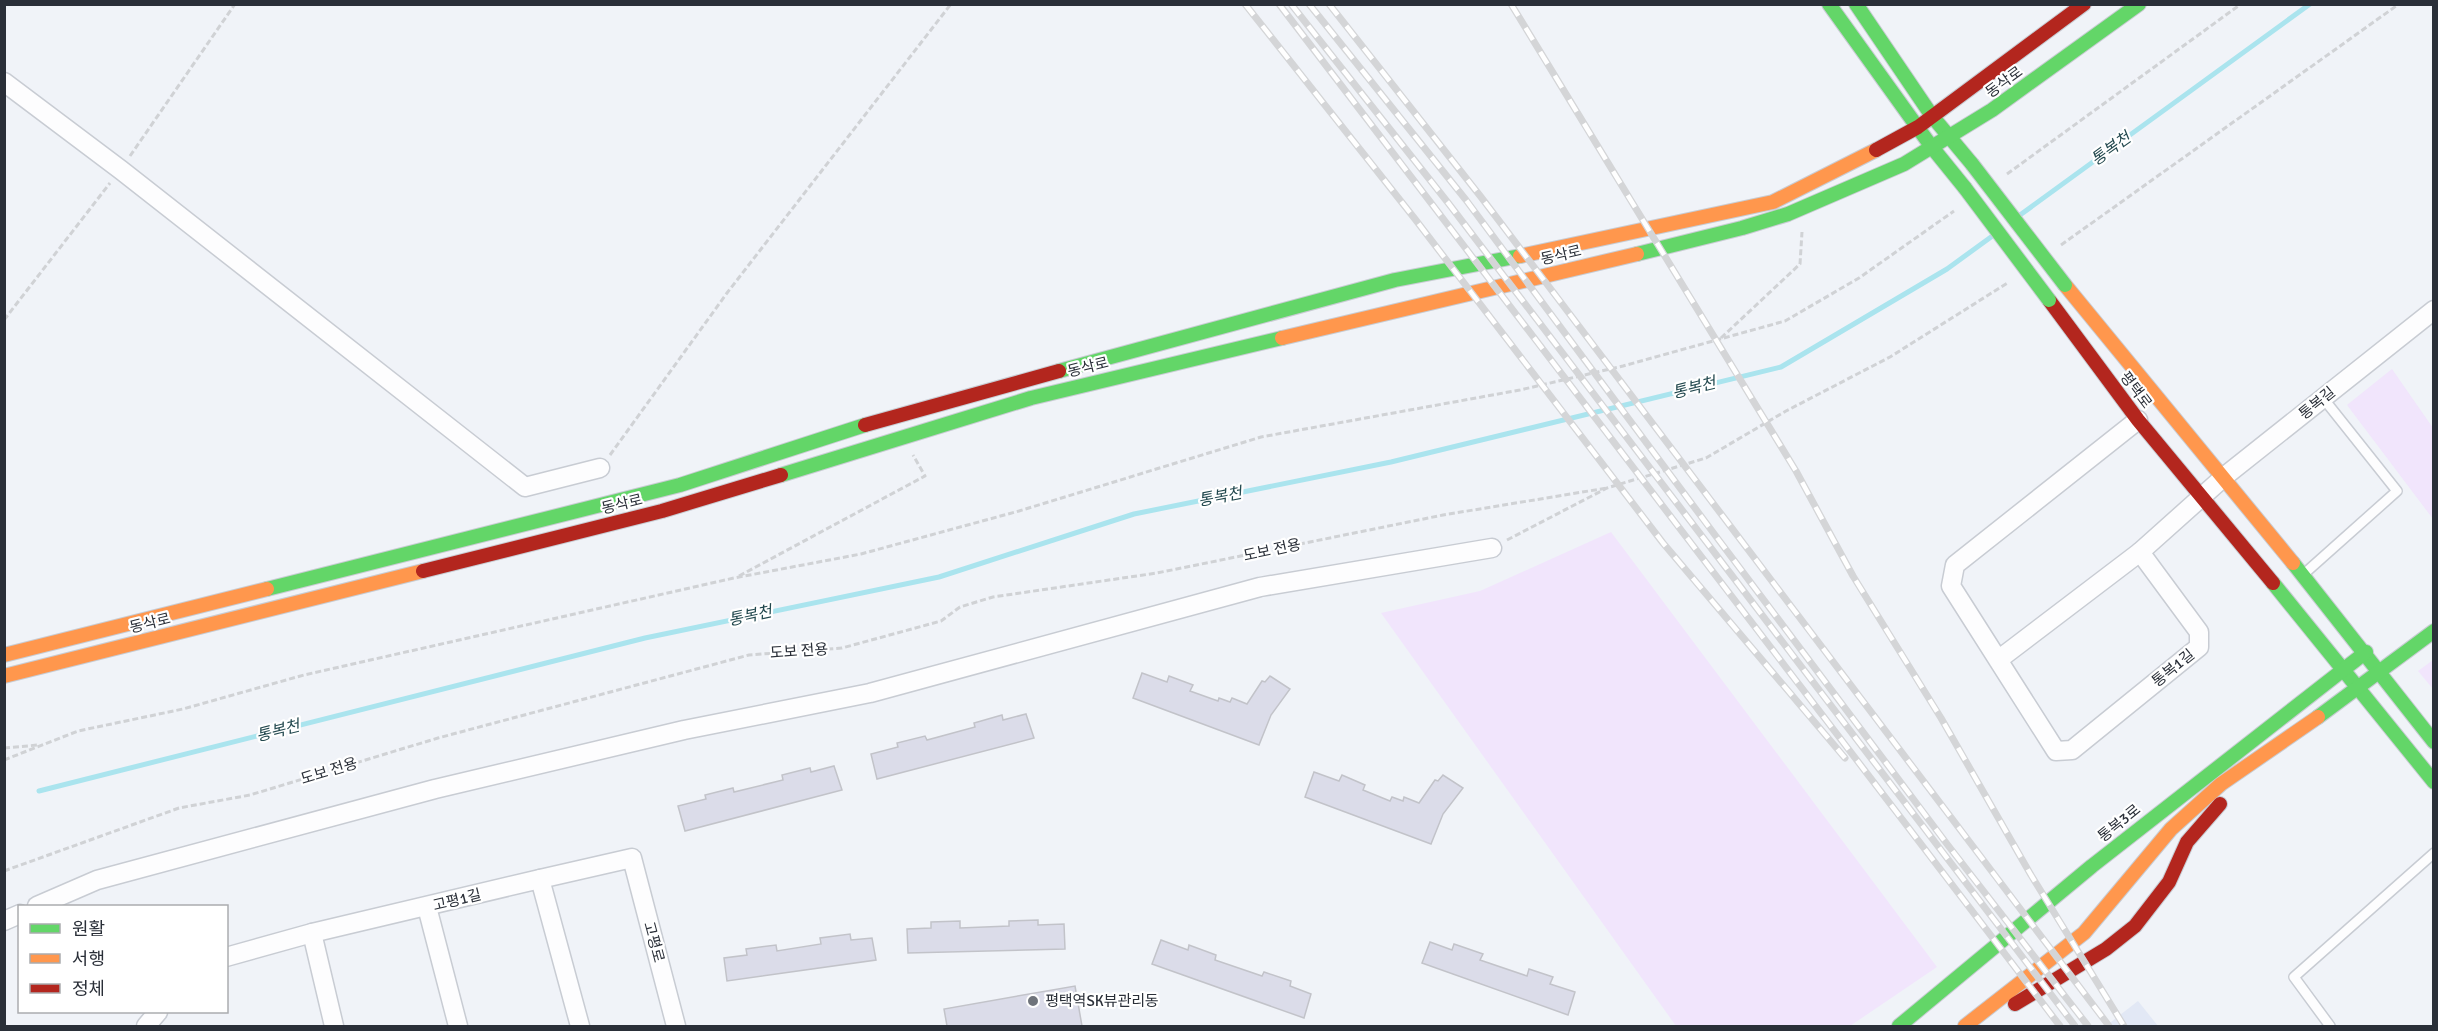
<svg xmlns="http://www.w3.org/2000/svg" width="2438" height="1031" viewBox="0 0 2438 1031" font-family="Signika,'Noto Sans KR',sans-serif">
	<rect width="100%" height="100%" fill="#f0f3f8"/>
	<!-- built -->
	<polygon fill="#e2e8f5" points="2138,1001 2158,1026 2106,1026"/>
	<!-- green -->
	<g fill="#f1e5fc">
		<polygon points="2392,369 2433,428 2433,519 2347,405"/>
		<polygon points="1611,532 1937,967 1850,1026 1676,1026 1381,613 1480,591"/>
		<polygon points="2433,660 2433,689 2418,671"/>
	</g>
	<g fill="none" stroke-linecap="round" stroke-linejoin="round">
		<!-- stream -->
		<g stroke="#aae4ee" stroke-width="5">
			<polyline points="2020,215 2310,4"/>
			<polyline points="39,791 645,638 939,577 1134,514 1391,462 1781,367 1947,269 1991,237"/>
		</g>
	</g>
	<!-- building -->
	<g fill="#dbdce9" stroke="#c2c3c9" stroke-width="1.5">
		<polygon points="1142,673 1167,682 1169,676 1193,685 1190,691 1218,701 1219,698 1230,702 1232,698 1247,704 1262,681 1265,682 1270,676 1290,689 1271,715 1259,745 1133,698"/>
		<polygon points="1026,714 1034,738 877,779 871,754 898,747 897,743 925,736 927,740 975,727 974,723 1002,715 1003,720"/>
		<polygon points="834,766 842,790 685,831 678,806 706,799 705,795 733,788 734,792 783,780 782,775 810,768 811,772"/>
		<polygon points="1314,772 1339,781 1342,775 1365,785 1363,790 1390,801 1392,797 1403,801 1404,797 1419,803 1435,780 1438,781 1443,775 1463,788 1443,814 1431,844 1305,797"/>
		<polygon points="1038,920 1038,925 1064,924 1065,949 908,953 907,929 931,928 931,922 960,921 960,928 1009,926 1009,921"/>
		<polygon points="850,934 851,940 872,938 876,960 727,981 724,958 747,955 746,949 776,945 777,951 821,944 820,938"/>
		<polygon points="1161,940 1188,950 1189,945 1216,955 1215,960 1262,976 1264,972 1291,981 1290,986 1311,994 1304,1018 1152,964"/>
		<polygon points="1430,942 1452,950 1454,944 1483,954 1480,960 1527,976 1529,969 1553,977 1550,984 1575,992 1568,1015 1422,963"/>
		<polygon points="1075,986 1082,1026 947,1026 944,1009"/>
	</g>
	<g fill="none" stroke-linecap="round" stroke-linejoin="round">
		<defs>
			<g id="lane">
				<polyline points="2305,573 2397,491 2323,398"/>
				<polyline points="2330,1026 2294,977 2434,853"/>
			</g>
			<g id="street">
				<polyline points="4,82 121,170 525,487 600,468"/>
				<polyline points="2140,552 2225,476 2434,310"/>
				<polyline points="1998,660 2140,552 2199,632 2199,647 2072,750 2056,751 1951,586 1955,565 2138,420"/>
				<polyline points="540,879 632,858 676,1026"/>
				<polyline points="37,906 97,880 435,789 684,730 870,693 1260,587 1492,548"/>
				<polyline points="427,907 458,1026"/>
				<polyline points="4,921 20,914"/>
				<polyline points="312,933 334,1026"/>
				<polyline points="226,957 312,933 540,879 580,1026"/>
				<polyline points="146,1026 158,1012"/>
			</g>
			<g id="fast">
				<polyline points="1829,4 1931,146 1965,188"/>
				<polyline points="1856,4 1932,116 1972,164"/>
				<polyline points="1637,254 1742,228 1788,214 1904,164 1992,110 2139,4"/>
				<polyline points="1059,371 1395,280 1520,256"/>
				<polyline points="781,475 1031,398 1282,338"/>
				<polyline points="2293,563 2434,742"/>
				<polyline points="2273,583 2434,782"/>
				<polyline points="267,589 680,485 865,425"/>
				<polyline points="2318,717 2434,631"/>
				<polyline points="1899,1026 2092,866 2366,652"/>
			</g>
			<g id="slow">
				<polyline points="1520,256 1773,202 1876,150"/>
				<polyline points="2065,285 2293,563"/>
				<polyline points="1282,338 1637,254"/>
				<polyline points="4,655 267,589"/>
				<polyline points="4,676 423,571"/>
				<polyline points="1965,1026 2084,933 2171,829 2221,784 2318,717"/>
			</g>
			<g id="jam">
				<polyline points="1876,150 1918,127 2084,4"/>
				<polyline points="2049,300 2138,420 2273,583"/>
				<polyline points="865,425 1059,371"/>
				<polyline points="423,571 662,511 781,475"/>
				<polyline points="2015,1004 2106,949 2135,926 2169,882 2187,842 2220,804"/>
			</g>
		</defs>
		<!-- lane casing -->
		<use href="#lane" stroke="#c8ccd3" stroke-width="12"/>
		<!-- street casing -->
		<use href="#street" stroke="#c8ccd3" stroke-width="21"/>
		<!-- fast casing -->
		<use href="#fast" stroke="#c8ccd3" stroke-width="16"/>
		<!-- slow casing -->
		<use href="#slow" stroke="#c8ccd3" stroke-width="16"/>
		<!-- jam casing -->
		<use href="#jam" stroke="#c8ccd3" stroke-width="16"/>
		<!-- path -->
		<g stroke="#d0d2d5" stroke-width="3" stroke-dasharray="6 3" stroke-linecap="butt">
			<polyline points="130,156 235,4"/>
			<polyline points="2007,174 2241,4"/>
			<polyline points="2061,245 2399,4"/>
			<polyline points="4,320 110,183"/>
			<polyline points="1721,338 1800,264 1802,232"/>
			<polyline points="610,455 727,293 951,4"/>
			<polyline points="1507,540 1607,488 1706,458 1786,411 1890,357 2009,282"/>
			<polyline points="739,576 925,476 913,455"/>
			<polyline points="4,748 38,745"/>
			<polyline points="4,760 78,731 183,709 304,675 734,578 861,554 1019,511 1261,437 1520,390 1623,366 1785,321 1859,278 1954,211"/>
			<polyline points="4,871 179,808 250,795 438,738 749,655 842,648 941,621 960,607 993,597 1157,573 1443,515 1607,488"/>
		</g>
		<!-- lane -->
		<use href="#lane" stroke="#fdfdfe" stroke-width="9"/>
		<!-- street -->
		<use href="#street" stroke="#fdfdfe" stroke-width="18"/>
		<!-- fast -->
		<use href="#fast" stroke="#63d668" stroke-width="14"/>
		<!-- slow -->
		<use href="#slow" stroke="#ff974d" stroke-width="14"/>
		<!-- jam -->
		<use href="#jam" stroke="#b3261e" stroke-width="14"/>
		<defs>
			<g id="rail">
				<polyline points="1245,4 1415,219 1663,543 1845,758"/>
				<polyline points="1279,4 2060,1026"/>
				<polyline points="1291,4 1449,204 2075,1026"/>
				<polyline points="1309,4 1466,200 1715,535 1947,844 2088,1026"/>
				<polyline points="1329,4 1481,197 2109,1026"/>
				<polyline points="1511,4 1796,471 1853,576 1941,718 2031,875 2124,1026"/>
			</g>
		</defs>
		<!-- rail casing -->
		<use href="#rail" stroke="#d4d5d7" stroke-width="7"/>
		<!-- rail -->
		<use href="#rail" stroke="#fff" stroke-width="4.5" stroke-dasharray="14" stroke-linecap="butt"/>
		<defs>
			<g id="fast-bridge">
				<polyline points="1972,164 2065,285"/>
				<polyline points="1965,188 2049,300"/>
			</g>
		</defs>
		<!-- fast-bridge casing -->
		<use href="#fast-bridge" stroke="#c8ccd3" stroke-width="16" stroke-linecap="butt"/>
		<!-- fast-bridge -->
		<use href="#fast-bridge" stroke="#63d668" stroke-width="14"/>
	</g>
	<!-- markers -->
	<circle fill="#6f747b" stroke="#fff" stroke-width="2" cx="1033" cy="1001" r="6"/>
	<g text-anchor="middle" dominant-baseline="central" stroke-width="4.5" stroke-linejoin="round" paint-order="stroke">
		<!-- street labels -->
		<g font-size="15" fill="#2a2f38" stroke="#fff">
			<text transform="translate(2004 82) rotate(-36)">동삭로</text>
			<text transform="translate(1561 255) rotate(-13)">동삭로</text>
			<text transform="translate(1088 367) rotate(-14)">동삭로</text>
			<text transform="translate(2136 390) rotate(53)">평택로</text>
			<text transform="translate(2317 403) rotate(-39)">통복길</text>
			<text transform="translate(622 504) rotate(-14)">동삭로</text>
			<text transform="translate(1272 550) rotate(-12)">도보 전용</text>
			<text transform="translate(150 623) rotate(-14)">동삭로</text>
			<text transform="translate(799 651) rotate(-4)">도보 전용</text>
			<text transform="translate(2173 668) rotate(-39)">통복1길</text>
			<text transform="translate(329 771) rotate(-17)">도보 전용</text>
			<text transform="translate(2119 823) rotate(-39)">통복3로</text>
			<text transform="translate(457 900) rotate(-14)">고평1길</text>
			<text transform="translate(654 942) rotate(75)">고평로</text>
		</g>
		<!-- poi labels -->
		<g font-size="15" fill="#2a2f38" stroke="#fff" text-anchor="start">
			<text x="1045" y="1001">평택역SK뷰관리동</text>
		</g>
		<!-- water labels -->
		<g font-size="16" font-style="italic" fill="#22484e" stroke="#fff">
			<text transform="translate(2111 149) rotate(-36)">통복천</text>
			<text transform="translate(1694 388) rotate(-14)">통복천</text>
			<text transform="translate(1220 497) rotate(-11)">통복천</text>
			<text transform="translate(750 616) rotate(-12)">통복천</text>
			<text transform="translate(278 731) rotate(-14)">통복천</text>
		</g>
	</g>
	<!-- border -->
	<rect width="2438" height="1031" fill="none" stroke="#2a2f38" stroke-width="12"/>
	<!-- legend -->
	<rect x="18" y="905" width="210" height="108" fill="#ffffff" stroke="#aaacaf" stroke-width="1.5"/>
	<rect x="30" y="924" width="30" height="9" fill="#63d668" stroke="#aaacaf" stroke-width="1.5"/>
	<text x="72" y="935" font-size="18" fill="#2a2f38">원활</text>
	<rect x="30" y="954" width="30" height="9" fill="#ff974d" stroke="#aaacaf" stroke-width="1.5"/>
	<text x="72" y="965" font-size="18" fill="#2a2f38">서행</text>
	<rect x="30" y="984" width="30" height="9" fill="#b3261e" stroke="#aaacaf" stroke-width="1.5"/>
	<text x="72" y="995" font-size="18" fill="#2a2f38">정체</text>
</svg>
